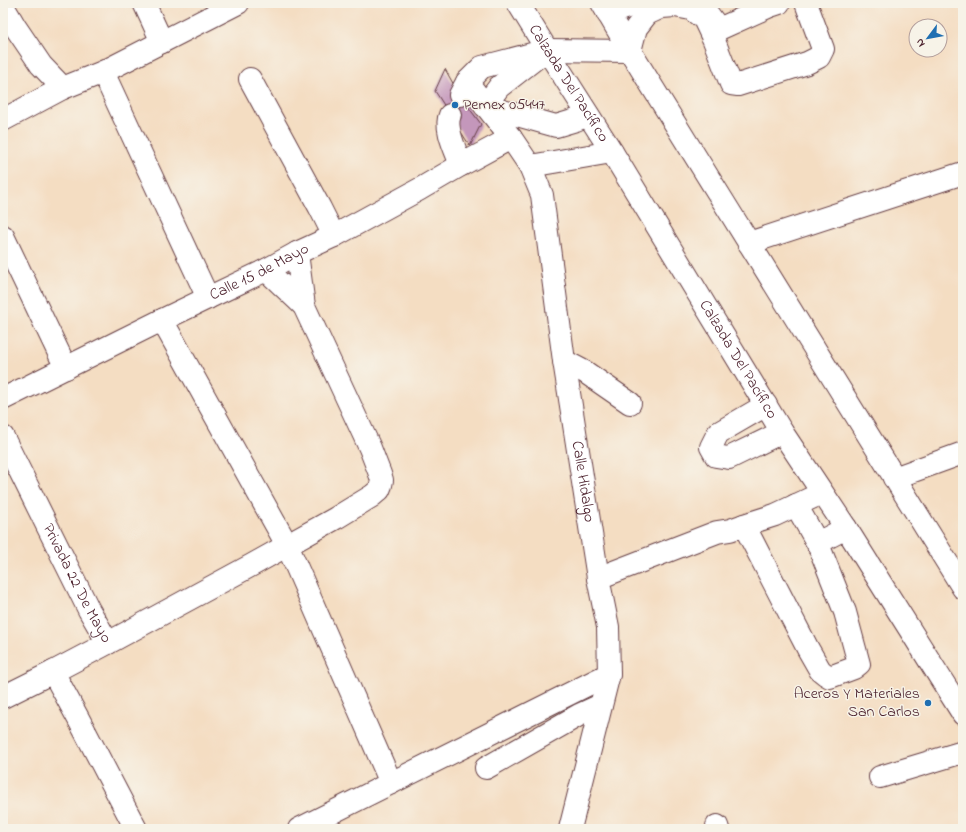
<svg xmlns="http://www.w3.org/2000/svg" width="966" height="832" viewBox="0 0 966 832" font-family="'Indie Flower',sans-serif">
	<rect width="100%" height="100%" fill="#f7f3e8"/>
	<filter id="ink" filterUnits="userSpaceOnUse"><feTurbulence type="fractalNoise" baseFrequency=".025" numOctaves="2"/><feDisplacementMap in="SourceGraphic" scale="8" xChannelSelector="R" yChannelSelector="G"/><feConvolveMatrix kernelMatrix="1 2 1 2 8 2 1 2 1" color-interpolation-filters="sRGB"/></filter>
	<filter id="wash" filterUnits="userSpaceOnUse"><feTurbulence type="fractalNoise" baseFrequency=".012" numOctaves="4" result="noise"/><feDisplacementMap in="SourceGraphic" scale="16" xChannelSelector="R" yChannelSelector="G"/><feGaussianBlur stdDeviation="0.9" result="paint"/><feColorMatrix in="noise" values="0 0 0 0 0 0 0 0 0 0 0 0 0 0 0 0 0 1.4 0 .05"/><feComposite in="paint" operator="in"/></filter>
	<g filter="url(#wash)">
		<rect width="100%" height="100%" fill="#f4ddc2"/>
		<g id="blocks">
			<!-- building -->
			<polygon fill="#c497bb" points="445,69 460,96 481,124 470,146 435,91"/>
		</g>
	</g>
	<g filter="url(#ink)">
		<use href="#blocks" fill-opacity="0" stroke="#643c42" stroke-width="1"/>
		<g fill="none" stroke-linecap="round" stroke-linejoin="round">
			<defs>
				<g id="minor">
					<polyline points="144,3 162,42"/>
					<polyline points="3,6 16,28 41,65 63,88"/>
					<polyline points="705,10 719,29 770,6 779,3"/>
					<polyline points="608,14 639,3"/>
					<polyline points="540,55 499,87 485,106 556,126 576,120 588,115"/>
					<polyline points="103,72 208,298"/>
					<polyline points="250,79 320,208 334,236"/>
					<path id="s1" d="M467 82 511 138 530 166 542 195 564 361 598 578 608 627 609 674 570 829"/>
					<polyline points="460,95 467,82 482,67 547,50 630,51 636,28 647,14 662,7 675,6 691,9 704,19 713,38 731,84 738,85 807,63 819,57 823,49 806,3"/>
					<path d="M450 115C444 128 456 151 461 165"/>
					<polyline points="3,120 63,88 103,72 238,3"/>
					<polyline points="530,166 612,152"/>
					<polyline points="3,236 66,368"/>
					<polyline points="749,243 963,173"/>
					<polyline points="266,270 304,306"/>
					<polyline points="162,320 287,545 391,783"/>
					<polyline points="564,361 585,372 630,403"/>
					<path id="s2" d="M3 399 162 320 266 270 297 253 334 236 420 189 461 165 511 138"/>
					<polyline points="766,405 718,433 711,447 716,456 729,458 782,432"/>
					<path id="s3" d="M3 437 89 610 108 643 53 672 78 718 136 829"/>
					<polyline points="894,478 963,453"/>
					<polyline points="796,505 818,544"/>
					<polyline points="744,525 775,515 822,493"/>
					<polyline points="598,578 717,532 730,530 744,525 808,649 820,670 825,674 830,677 854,668 859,664 845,612 818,544 827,538 846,528"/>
					<polyline points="108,643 252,565 336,518 372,496 379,490 381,485 382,480 380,474 370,448 304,306 297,253"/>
					<polyline points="3,697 53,672"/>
					<polyline points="486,768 579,715 601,705"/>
					<polyline points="880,777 963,752"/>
					<polyline points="717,826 718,829"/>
					<polyline points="299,829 609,674"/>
				</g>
				<g id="major">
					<path id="s4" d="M518 3 547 50 612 152 782 432 846 528 963 714"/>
					<polyline points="602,3 630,51 963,588"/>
				</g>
			</defs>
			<!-- minor casing -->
			<use href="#minor" stroke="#643c42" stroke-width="24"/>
			<!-- major casing -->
			<use href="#major" stroke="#643c42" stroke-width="24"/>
			<!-- minor -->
			<use href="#minor" stroke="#fff" stroke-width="22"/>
			<!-- major -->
			<use href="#major" stroke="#fff" stroke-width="22"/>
		</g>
	</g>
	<!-- markers -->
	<g fill="#1f6fb2" stroke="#f7f3e8" stroke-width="1.5">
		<circle cx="455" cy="105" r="4"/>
		<circle cx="928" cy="703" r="4"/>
	</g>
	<g text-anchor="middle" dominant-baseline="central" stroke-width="3" stroke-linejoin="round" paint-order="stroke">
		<!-- street labels -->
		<g font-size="16" fill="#4a1f2b" stroke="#f7f3e8">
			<text stroke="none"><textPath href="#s4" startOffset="95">Calzada Del Pacífico</textPath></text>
			<text stroke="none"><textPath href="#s2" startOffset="286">Calle 15 de Mayo</textPath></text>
			<text stroke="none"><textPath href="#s4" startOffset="419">Calzada Del Pacífico</textPath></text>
			<text stroke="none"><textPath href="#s1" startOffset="426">Calle Hidalgo</textPath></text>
			<text stroke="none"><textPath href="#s3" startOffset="164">Privada 22 De Mayo</textPath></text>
		</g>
		<!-- poi labels -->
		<g font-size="16" fill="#4a1f2b" stroke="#f7f3e8" text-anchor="start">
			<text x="463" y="105">Pemex 05447</text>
			<text x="920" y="694" text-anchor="end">Aceros Y Materiales<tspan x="920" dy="18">San Carlos</tspan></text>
		</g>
	</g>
	<!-- margin -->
	<rect width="966" height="832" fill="none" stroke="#f7f3e8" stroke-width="16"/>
	<!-- north arrow -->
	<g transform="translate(928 38) rotate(238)"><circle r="19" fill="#f7f3e8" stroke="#b29e9c"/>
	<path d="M0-3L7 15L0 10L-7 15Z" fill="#1f6fb2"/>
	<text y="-6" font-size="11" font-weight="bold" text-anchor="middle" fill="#4a1f2b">N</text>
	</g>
</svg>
